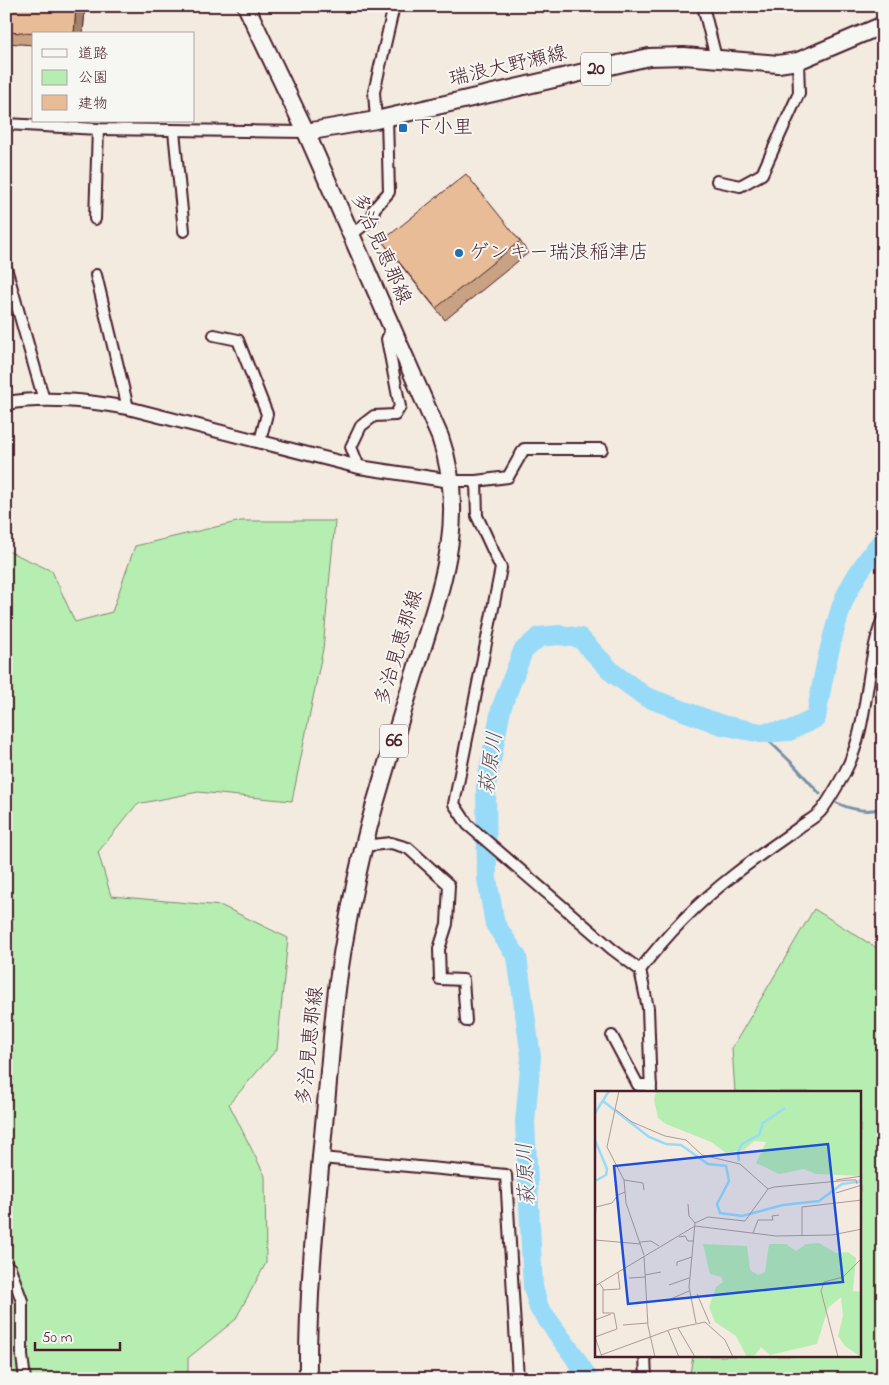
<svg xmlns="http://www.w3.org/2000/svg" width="889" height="1385" viewBox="0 0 889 1385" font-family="'Indie Flower','Klee One',sans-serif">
	<rect width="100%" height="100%" fill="#f3eae0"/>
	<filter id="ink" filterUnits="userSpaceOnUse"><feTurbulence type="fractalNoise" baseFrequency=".02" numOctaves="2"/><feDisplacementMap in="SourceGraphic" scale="10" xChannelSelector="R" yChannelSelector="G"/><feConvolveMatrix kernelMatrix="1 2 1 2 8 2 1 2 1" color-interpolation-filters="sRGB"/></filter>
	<g filter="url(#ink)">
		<!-- green -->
		<g fill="#b6eeb1" stroke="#80866e">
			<polygon points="241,521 335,521 323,649 292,801 198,792 137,804 98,852 111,896 222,906 288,938 277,1049 229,1104 265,1176 266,1263 235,1320 188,1358 188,1379 6,1379 6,550 52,571 75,622 112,612 135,546"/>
			<polygon points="814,909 883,952 883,1379 689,1379 693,1356 860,1356 860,1092 735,1092 732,1048"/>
		</g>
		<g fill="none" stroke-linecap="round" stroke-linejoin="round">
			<!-- stream -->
			<g stroke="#7890a7" stroke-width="3">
				<polyline points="768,733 768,740 793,764 820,794"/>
				<path d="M837 803C852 810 867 813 883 808"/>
			</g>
			<!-- river -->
			<path stroke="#97dbf9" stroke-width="20" d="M588 1379 574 1356 539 1308 533 1287 525 1122 531 1057 517 957 495 924 487 879 486 786 501 709 523 651 539 637 559 635 580 638 613 673 646 697 722 725 761 733 789 731 816 718C822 681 830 642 842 605 850 583 868 558 883 540"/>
			<defs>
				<g id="minor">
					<polyline points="703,6 716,58"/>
					<polyline points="376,120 374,92 394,6"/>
					<polyline points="6,124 98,129 306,132"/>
					<polyline points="174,131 184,231"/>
					<polyline points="717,181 740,186 762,174 799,93 798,61"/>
					<polyline points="95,219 98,129"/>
					<polyline points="351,235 373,218 374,209 389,192 387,118"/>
					<polyline points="6,268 44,400"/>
					<polyline points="96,275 128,408"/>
					<polyline points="214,335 238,340 267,414 260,441"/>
					<polyline points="359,467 351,447 361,426 374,416 395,415 400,407 387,339 392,328"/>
					<polyline points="451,481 476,481 477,516 501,568 454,804 468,825 612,949 640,970 648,1008 651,1092"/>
					<polyline points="476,481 508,477 524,449 602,449"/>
					<polyline points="363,846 391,843 408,848 449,885 447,924 439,949 440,979 463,980 466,1021"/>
					<path d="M640 970C667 934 700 901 735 874 755 858 776 844 797 829 804 823 815 818 821 811 829 801 839 783 845 772 870 724 864 668 883 618"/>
					<polyline points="612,1036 638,1085 651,1085"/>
					<polyline points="321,1158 506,1175 518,1379"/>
					<polyline points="6,1265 10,1268 22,1301 22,1356 25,1379"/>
					<polyline points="645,1356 646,1379"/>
				</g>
				<path id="tertiary" d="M6 403C47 396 88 401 128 408L359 467 451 481"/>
				<g id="primary">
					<path d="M246 6 306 132 440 437C467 513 444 580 421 653 407 698 393 742 380 787 365 836 354 886 345 937 334 995 331 1055 325 1114 317 1202 307 1291 308 1379"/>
					<polyline points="306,132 376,120 649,57 684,56 778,64 798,61 883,25"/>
				</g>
			</defs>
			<!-- minor casing -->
			<use href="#minor" stroke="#4a1f2b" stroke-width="14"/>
			<!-- tertiary casing -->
			<use href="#tertiary" stroke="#4a1f2b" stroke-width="16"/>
			<!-- primary casing -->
			<use href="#primary" stroke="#4a1f2b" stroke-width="20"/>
			<!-- minor -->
			<use href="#minor" stroke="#f6f6f2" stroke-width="10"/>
			<!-- tertiary -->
			<use href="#tertiary" stroke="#f6f6f2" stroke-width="12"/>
			<!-- primary -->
			<use href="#primary" stroke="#f6f6f2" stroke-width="16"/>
		</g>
		<!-- wall -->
		<g fill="#c8a282" stroke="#4a1f2b">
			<polygon points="6,6 85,6 83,34 34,34 34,45 6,43"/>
			<polygon points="382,241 520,241 528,253 445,320 391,253"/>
		</g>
		<!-- shaded-wall -->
		<polygon fill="#a2846a" stroke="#4a1f2b" points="76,6 85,6 83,34 74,34"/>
		<!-- building -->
		<g fill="#e8bc97" stroke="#4a1f2b">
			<polygon points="6,6 76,6 74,34 41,34 6,32"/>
			<polygon points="466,174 520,241 436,308 382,241"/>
		</g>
	</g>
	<!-- markers -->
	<g fill="#1f6fb2" stroke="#f6f6f2" stroke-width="2">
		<rect x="398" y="123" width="10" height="10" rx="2.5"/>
		<circle cx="459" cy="253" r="5"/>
	</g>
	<g text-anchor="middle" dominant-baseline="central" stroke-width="4" stroke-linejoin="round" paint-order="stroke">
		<!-- shield labels -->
		<g fill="#f6f6f2" stroke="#7e6067" stroke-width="1">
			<rect x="581" y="52.5" width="30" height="33" rx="4"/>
			<rect x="380" y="724.5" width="28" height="33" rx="4"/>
		</g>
		<g font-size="19" font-weight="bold" fill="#4a1f2b">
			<text x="596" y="69">20</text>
			<text x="394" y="741">66</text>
		</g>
		<!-- street labels -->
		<g font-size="20" fill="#4a1f2b" stroke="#f6f6f2">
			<text transform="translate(508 67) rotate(-13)">瑞浪大野瀬線</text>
			<text transform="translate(380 249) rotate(66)">多治見恵那線</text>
			<text transform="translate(400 648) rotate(-73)">多治見恵那線</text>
			<text transform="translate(311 1046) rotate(-84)">多治見恵那線</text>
		</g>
		<!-- poi labels -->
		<g font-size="20" fill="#4a1f2b" stroke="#f6f6f2" text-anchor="start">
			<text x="413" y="128">下小里</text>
			<text x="469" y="253">ゲンキー瑞浪稲津店</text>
		</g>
		<!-- water labels -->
		<g font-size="21" font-style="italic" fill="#5d4e5e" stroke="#f6f6f2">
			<text transform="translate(492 763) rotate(-82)">萩原川</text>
			<text transform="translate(527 1174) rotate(-93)">萩原川</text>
		</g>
	</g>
	<!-- overview -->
	<g transform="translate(595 1091)">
		<rect width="266" height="266" fill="#f3eae0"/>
		<path d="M61 0H266V85L221 83 209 78 184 83 161 72 171 51 159 50 149 59 131 62 116 51 71 33 63 27 59 9ZM224 152 241 162 253 161 261 167 258 200 266 201V266L250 255 243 245 248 225 246 206 233 217 222 253 175 264 166 256 160 264 152 266 141 245 120 231 114 216 121 196 128 191 126 186 115 183 108 153 152 155 155 179 163 184 170 181 174 153H191L201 160 211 153Z" fill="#b6eeb1"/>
		<path fill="none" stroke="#97dbf9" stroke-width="2.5" d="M8 10 54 46 71 53 86 54 113 73 131 75 134 90 122 113 125 122 147 125 188 114 224 110 247 93 267 90M0 22 14 0M0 49 12 78 11 84 0 90M144 70 143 61 147 53 164 44 168 32 190 17"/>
		<path fill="none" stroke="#af9998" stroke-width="1" d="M24 0 12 56 29 89 31 112 49 164M21 19 37 31 70 45 91 49 107 64 145 73 173 98M29 89 48 92 49 99M241 89 267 85M241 102 267 94M93 113 94 125 100 132M0 131 1 116 17 112 23 104 30 101M158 142 163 129H178L177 125 184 124M207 145V116L267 109M84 146 90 145 93 150H99M0 149 46 153M45 151 56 150 64 155M49 165 53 235 60 266M82 175V171L97 166M50 184 66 181M34 187 51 186M74 194 94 187M0 195 100 135 181 145 237 144 267 138M8 199 25 198 23 181M102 203 115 233M71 210 94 200M0 229 16 223M101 232 94 196 100 132 113 126 150 130 173 98 179 96 255 89H261L262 93M28 234 53 232M83 237 100 266M73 240 84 266M0 246 22 238 19 222H8V197L4 192M0 246 7 266M6 264 77 238 110 231 130 249 138 266M243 266 226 200 229 191 248 186 267 167"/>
		<path fill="#1d4ed8" fill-opacity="0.15" stroke="#1d4ed8" stroke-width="2.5" d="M233 53 248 191 33 213 19 75Z"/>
		<rect width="266" height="266" fill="none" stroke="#4a1f2b" stroke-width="2.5"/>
	</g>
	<!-- margin -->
	<rect width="889" height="1385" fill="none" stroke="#f6f6f2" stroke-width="25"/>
	<rect x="12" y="12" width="864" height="1360" fill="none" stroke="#4a1f2b" stroke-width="2" filter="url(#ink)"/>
	<!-- legend -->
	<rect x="32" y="32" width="162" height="90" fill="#f6f6f2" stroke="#b1a0a2"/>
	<rect x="42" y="49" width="25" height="8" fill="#f6f6f2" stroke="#b1a0a2"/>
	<text x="78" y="58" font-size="15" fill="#4a1f2b">道路</text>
	<rect x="42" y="70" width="25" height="15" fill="#b6eeb1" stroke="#b1a0a2"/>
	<text x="78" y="82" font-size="15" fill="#4a1f2b">公園</text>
	<rect x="42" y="95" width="25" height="15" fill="#e8bc97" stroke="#b1a0a2"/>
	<text x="78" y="108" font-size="15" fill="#4a1f2b">建物</text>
	<!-- scale -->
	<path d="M35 1342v8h85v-8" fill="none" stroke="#4a1f2b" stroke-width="2.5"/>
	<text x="42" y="1342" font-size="15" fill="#4a1f2b" stroke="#f6f6f2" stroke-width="4" paint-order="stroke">50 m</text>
</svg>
